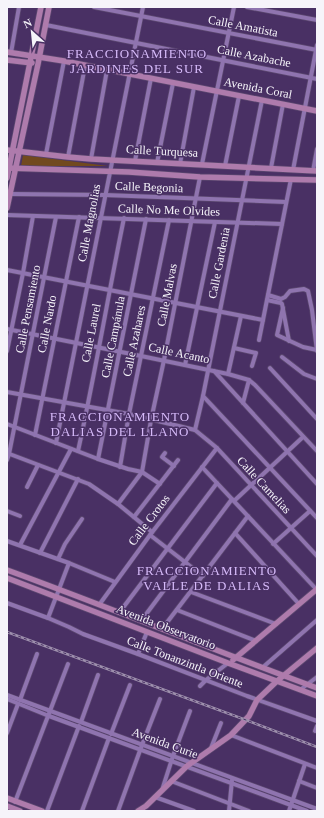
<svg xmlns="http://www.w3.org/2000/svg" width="324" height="818" viewBox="0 0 324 818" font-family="'Times New Roman',serif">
	<rect width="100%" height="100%" fill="#493064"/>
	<!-- green -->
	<polygon fill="#71491f" points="23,155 108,166 21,166"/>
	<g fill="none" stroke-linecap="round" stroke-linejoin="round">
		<defs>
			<g id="street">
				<polyline points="94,7 317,50"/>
				<polyline points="247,7 317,20"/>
				<polyline points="46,25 317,79"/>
				<polyline points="11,53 19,7"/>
				<polyline points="46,154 64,61"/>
				<polyline points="68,157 85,66"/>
				<polyline points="91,159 107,70"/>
				<polyline points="135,161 151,78"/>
				<polyline points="157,163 173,83"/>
				<polyline points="180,164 194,87"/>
				<polyline points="202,164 234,7"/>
				<polyline points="225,166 239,96"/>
				<polyline points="271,168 283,104"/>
				<polyline points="293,170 317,45"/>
				<polyline points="313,171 317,149"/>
				<polyline points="10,194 105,195 286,202"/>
				<polyline points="7,215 282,224"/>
				<polyline points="7,270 263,320"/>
				<polyline points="268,295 281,299 285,297 290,291 304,289 308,291 312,310 317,351"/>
				<polyline points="267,300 281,303 282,304 289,341"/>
				<polyline points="283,308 277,335 303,347 317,350"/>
				<polyline points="7,329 141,356 228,374 249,380 255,385 317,451"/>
				<polyline points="259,340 291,179"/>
				<polyline points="234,348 256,353 252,366"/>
				<polyline points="7,351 23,273 33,216"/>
				<polyline points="282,357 304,374 317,379"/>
				<polyline points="185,365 215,222"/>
				<polyline points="270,368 317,419"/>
				<polyline points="214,371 317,484"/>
				<polyline points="228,374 241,316"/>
				<polyline points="7,392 129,414 195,430 217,448 317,556"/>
				<polyline points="203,396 317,518"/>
				<polyline points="243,403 249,380"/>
				<polyline points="7,424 98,459 128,469 142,472 160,484"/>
				<polyline points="195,430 203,396 262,100"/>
				<polyline points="35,435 79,217"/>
				<polyline points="56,443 143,7"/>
				<path d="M78 451C95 374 108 296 124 218"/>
				<polyline points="7,453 89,484 118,504 152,532"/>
				<polyline points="165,453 162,457 174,466"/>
				<polyline points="98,459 146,219"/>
				<polyline points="7,460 9,454 56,217"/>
				<polyline points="120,467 129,414 169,220"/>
				<polyline points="202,467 317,590"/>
				<polyline points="27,487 38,465"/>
				<polyline points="234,501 303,437"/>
				<polyline points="118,504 142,472 151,420 164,360 200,177"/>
				<polyline points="7,511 20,516"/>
				<polyline points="134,517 178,460"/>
				<polyline points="235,533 299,604"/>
				<polyline points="150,535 203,576"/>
				<polyline points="7,541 69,563 115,582"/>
				<polyline points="273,544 310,511"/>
				<polyline points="20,545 71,449"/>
				<polyline points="40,553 78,479"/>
				<polyline points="58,559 65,544 82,519"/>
				<polyline points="191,592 276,624"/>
				<polyline points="7,603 48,618 69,627 83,634 138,654 247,696 317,721"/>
				<polyline points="99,605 150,535 217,448"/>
				<polyline points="177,610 256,641"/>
				<polyline points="119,613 217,483"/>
				<polyline points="48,618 69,563"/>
				<polyline points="141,621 232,499"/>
				<polyline points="162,629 248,516"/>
				<polyline points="138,654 147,632"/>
				<polyline points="262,668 317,620"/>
				<polyline points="200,686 206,680 228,663"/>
				<polyline points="300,690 317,677"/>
				<polyline points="7,695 317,809"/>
				<polyline points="7,699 49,716 307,811"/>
				<polyline points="20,700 37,654"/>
				<polyline points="81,722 98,675"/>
				<polyline points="315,731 317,726"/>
				<polyline points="7,733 18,704"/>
				<polyline points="111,734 130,685"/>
				<polyline points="231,735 317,768"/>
				<polyline points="211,748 221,723"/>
				<polyline points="171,781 249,811"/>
				<polyline points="299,781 317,788"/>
				<polyline points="162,790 173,756 190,711"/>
				<polyline points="155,797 194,811"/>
				<polyline points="15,802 68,664"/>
				<polyline points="47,811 79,726"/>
				<polyline points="82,811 109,738"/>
				<polyline points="118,811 142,745 160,699"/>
				<polyline points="229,811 232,780"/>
				<polyline points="289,811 305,764"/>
			</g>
			<g id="secondary">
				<polyline points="7,52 64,61 317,111"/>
				<polyline points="7,60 32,63"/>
				<polyline points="7,150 68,157 91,159 317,171"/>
				<polyline points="7,168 129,172 200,177 317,180"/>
				<polyline points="7,178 41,7"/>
				<polyline points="7,208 38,64 49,7"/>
				<path d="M7 570C111 608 213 650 317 688"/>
				<polyline points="7,578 228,663 317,696"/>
				<polyline points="233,660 317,589"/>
				<polyline points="7,798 42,811"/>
				<polyline points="7,806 20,811"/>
				<polyline points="138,811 146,806 187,766 231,735 249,716 257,700 277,681 317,648"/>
			</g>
		</defs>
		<!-- street casing -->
		<use href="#street" stroke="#5b476f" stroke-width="5.5"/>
		<!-- secondary casing -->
		<use href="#secondary" stroke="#5b476f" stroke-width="7"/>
		<!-- street -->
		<use href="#street" stroke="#8f74af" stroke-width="4"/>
		<!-- secondary -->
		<use href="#secondary" stroke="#ae7bac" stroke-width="5.5"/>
		<defs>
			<polyline id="rail" points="7,632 246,720 317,747"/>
		</defs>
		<!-- rail casing -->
		<use href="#rail" stroke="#9d8fac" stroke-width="2.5"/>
		<!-- rail -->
		<use href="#rail" stroke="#493064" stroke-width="1" stroke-dasharray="3" stroke-linecap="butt"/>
	</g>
	<g text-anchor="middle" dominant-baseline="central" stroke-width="3" stroke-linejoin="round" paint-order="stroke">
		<!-- street labels -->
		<g font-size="12" fill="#f6f4fa" stroke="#493064">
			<text transform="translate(243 26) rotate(11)">Calle Amatista</text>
			<text transform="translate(254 56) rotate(11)">Calle Azabache</text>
			<text transform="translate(258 88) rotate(11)">Avenida Coral</text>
			<text transform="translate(162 151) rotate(3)">Calle Turquesa</text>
			<text transform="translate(149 187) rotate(2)">Calle Begonia</text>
			<text transform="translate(169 210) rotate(2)">Calle No Me Olvides</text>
			<text transform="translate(89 223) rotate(-79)">Calle Magnolias</text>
			<text transform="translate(219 263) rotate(-79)">Calle Gardenia</text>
			<text transform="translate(167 295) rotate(-79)">Calle Malvas</text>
			<text transform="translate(28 309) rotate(-79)">Calle Pensamiento</text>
			<text transform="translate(47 324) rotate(-79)">Calle Nardo</text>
			<text transform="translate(91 333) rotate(-79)">Calle Laurel</text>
			<text transform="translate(113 337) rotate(-79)">Calle Campánula</text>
			<text transform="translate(134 341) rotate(-78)">Calle Azahares</text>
			<text transform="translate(179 353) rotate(12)">Calle Acanto</text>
			<text transform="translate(264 485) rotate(47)">Calle Camelias</text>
			<text transform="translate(149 520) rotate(-53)">Calle Crotos</text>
			<text transform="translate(166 627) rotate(21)">Avenida Observatorio</text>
			<text transform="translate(185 662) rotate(21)">Calle Tonanzintla Oriente</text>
			<text transform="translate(165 743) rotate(20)">Avenida Curie</text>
		</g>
		<!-- neighbourhood labels -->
		<g font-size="13" letter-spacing="1" fill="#d6baf9" stroke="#493064">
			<text x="137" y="53">FRACCIONAMIENTO<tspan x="137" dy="15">JARDINES DEL SUR</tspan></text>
			<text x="120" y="416">FRACCIONAMIENTO<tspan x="120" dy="15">DALIAS DEL LLANO</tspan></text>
			<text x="207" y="570">FRACCIONAMIENTO<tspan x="207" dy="15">VALLE DE DALIAS</tspan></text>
		</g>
	</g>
	<!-- border -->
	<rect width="324" height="818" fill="none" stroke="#f6f4fa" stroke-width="16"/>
	<!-- north arrow -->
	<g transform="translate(32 32) rotate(333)" stroke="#493064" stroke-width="3" paint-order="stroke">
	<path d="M0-3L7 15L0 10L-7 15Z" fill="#f6f4fa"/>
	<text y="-6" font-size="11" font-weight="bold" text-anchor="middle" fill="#f6f4fa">N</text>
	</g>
</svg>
